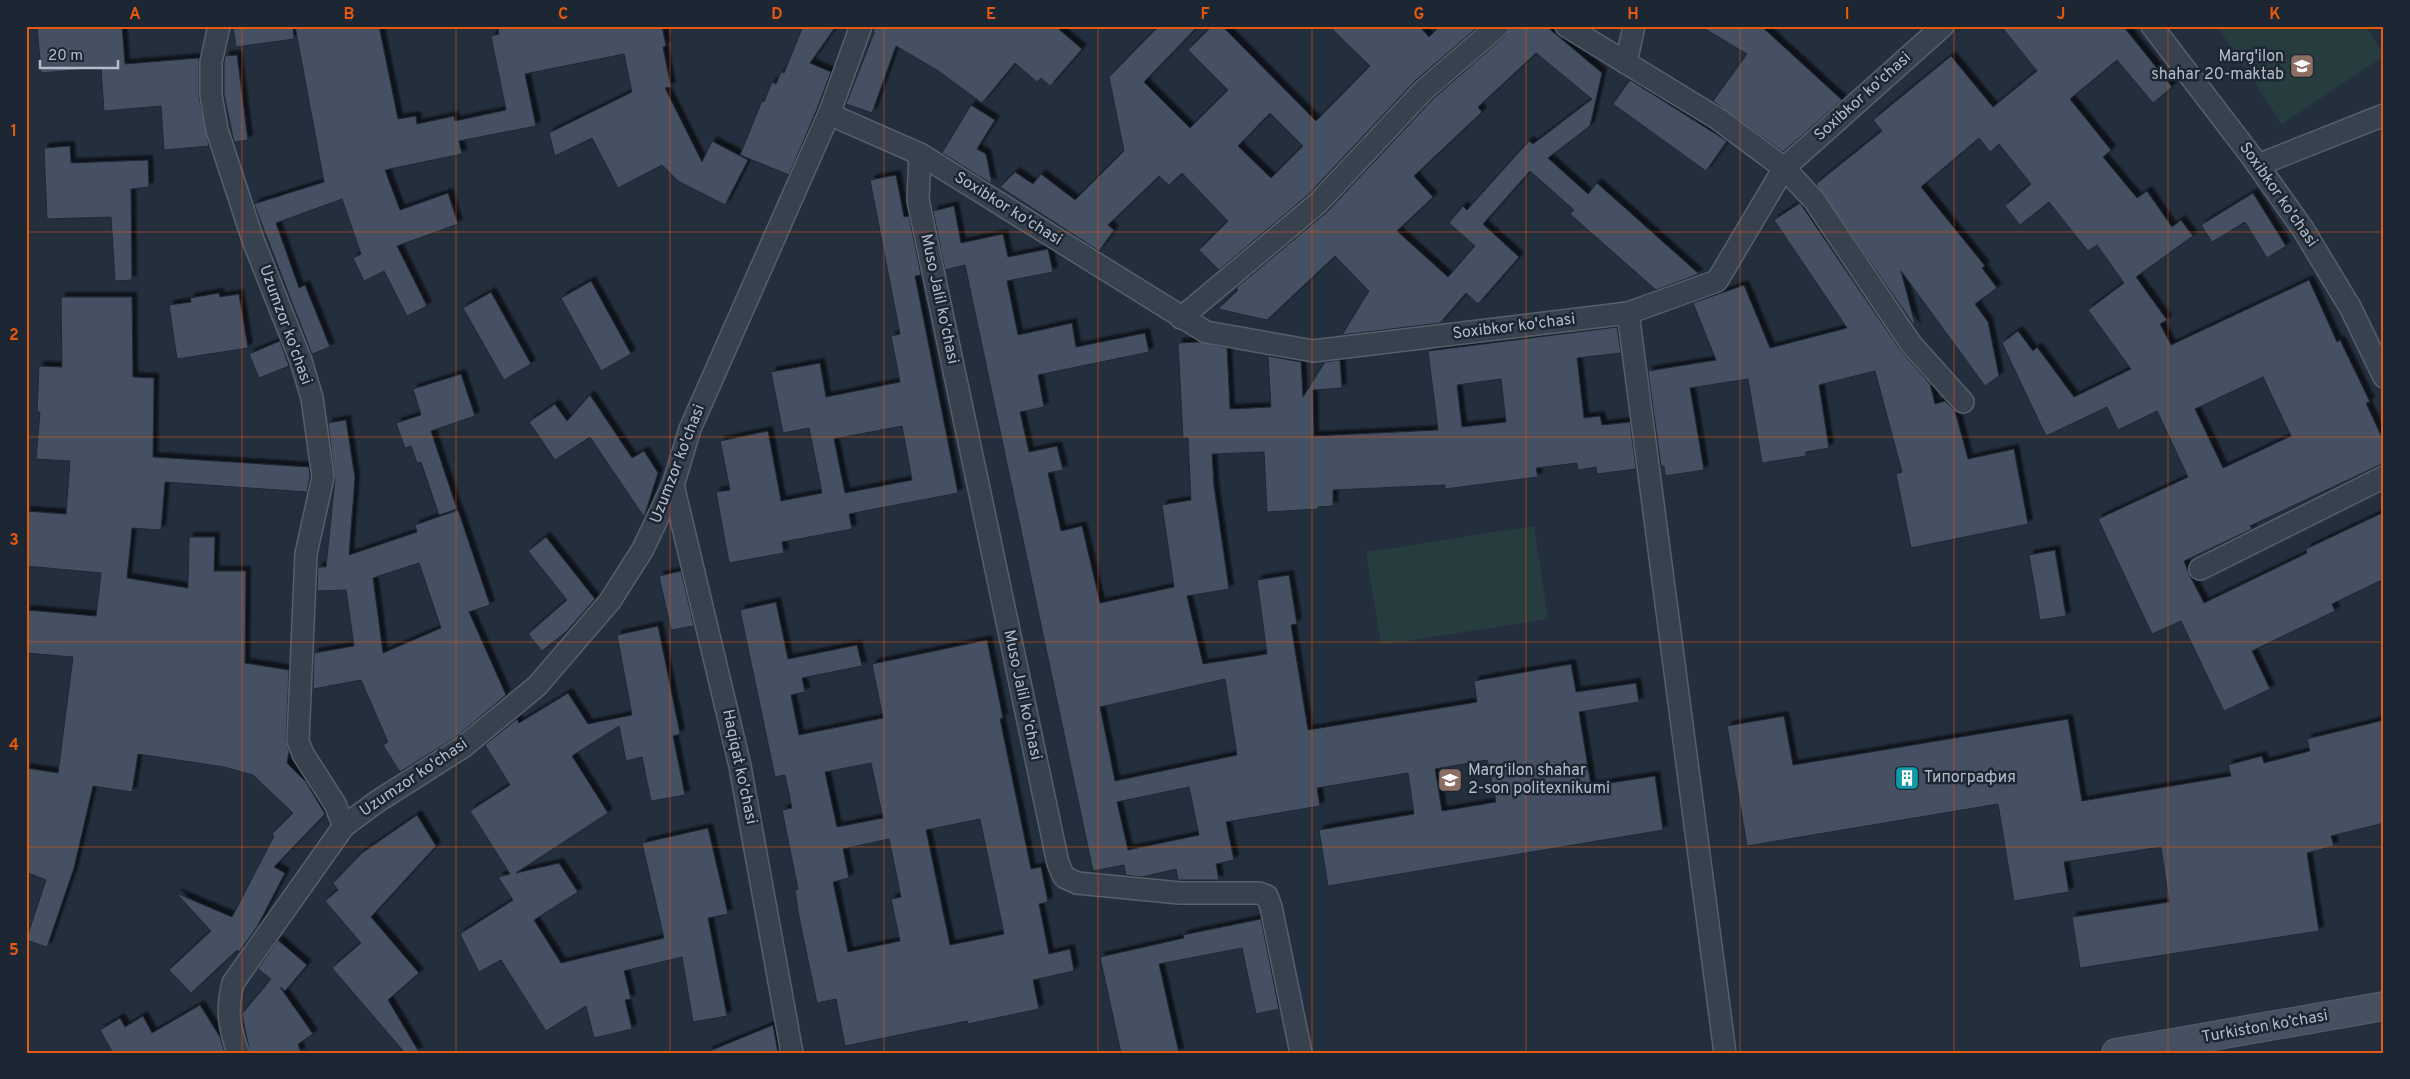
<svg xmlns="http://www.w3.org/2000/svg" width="2410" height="1079" viewBox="0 0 2410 1079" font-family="Overpass,sans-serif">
	<defs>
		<filter id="shadow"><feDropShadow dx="4.5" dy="-4.5" stdDeviation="1" flood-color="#0009"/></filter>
	</defs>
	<rect width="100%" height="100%" fill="#242f3e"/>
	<!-- green -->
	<g fill="#263c3f">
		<polygon points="2217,26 2366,26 2384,56 2282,124"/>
		<polygon points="1534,526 1548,619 1381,645 1366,552"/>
	</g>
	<!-- building -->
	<g fill="#455162" stroke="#1f2835" fill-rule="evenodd" filter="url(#shadow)">
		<polygon points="37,26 122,26 125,64 199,58 199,97 209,146 164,150 161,106 104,111 101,68 41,73"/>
		<polygon points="233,26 293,26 294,39 236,47"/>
		<polygon points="295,26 379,26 398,119 416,116 417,124 454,116 455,121 506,110 491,36 499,34 498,26 662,26 666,46 663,47 671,87 665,88 702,162 712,141 748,160 725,205 678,181 662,165 618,188 592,138 555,156 549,133 632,92 624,54 525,74 536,126 459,141 462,154 385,170 400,210 448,193 458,224 397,246 427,306 407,316 384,271 364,281 353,258 361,254 342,199 276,223 299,288 305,285 330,347 312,354 254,204 324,182"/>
		<polygon points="803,26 836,26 810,63 831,72 817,109 789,175 740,155 762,101 764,102 772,82 776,84 781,72 784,73"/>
		<polygon points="873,26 1055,26 1082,49 1050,86 1041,78 1037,82 1015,63 982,103 937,70 896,46 872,113 846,104 874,33"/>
		<path d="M1159 26H1198L1144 82 1190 128 1228 90 1188 50 1212 26H1222L1316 121 1370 66 1329 26H1419L1429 37 1440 26H1479L1415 81 1309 194 1219 270 1199 250 1228 221 1182 173 1169 185 1159 176 1108 225 1114 230 1099 251 1000 187 1015 172 1033 184 1041 174 1075 200 1124 151 1109 77ZM1270 113 1303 146 1271 178 1238 146Z"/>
		<path d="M1510 26H1546L1602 73 1590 126 1548 158 1588 194 1597 183 1699 274 1656 290 1570 214 1574 210 1530 171 1483 224 1519 257 1478 304 1466 293 1440 323 1342 335 1369 291 1335 256 1267 320 1218 309 1238 290 1236 288 1327 212 1433 99 1506 35ZM1536 53 1592 99 1533 144 1529 141 1467 210 1463 206 1449 223 1475 246 1448 277 1397 231 1433 197 1414 176 1482 112 1478 107Z"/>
		<polygon points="1700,26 1761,26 1842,100 1783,152 1713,101 1747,54"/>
		<path d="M2001 26H2123L2172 87 2153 103 2117 60 2070 99 2111 150 2103 157 2137 198 2147 191 2172 227 2181 220 2193 236 2136 277 2167 320 2160 324 2171 345 2309 280 2337 342 2340 340 2370 402 2366 403 2384 442V463L2250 526 2252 529 2184 561 2189 574 2204 603 2307 553 2306 549 2384 512V579L2332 604 2335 611 2252 651 2270 689 2224 711 2181 621 2152 634 2098 519 2188 477 2157 411 2118 430 2107 407 2046 436 2002 343 2018 331 2033 351 2037 347 2074 397 2131 369 2088 310 2124 283 2097 245 2088 251 2049 202 2020 225 2005 206 2031 184 1999 144 1990 152 1979 138 1921 187 1985 266 1982 268 1997 288 1975 304 1988 322 1999 376 1985 386 1901 271 1916 328 1816 184 1882 131 1873 120 1951 56 1993 107 2037 71ZM2263 377 2291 436 2223 468 2195 409Z"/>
		<polygon points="237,55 248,140 234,142 224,94 224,63 225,56"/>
		<polygon points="1630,80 1727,141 1706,171 1613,104"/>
		<polygon points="971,105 995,120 977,149 986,154 992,184 942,153"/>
		<polygon points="70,146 71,163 148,160 149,187 131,189 132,280 115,281 111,217 47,219 44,148"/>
		<path d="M896 175 904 217 909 216 921 275 915 276 958 493 849 514 852 529 782 542 784 553 729 563 716 492 730 490 720 441 768 431 781 501 822 493 809 428 783 433 771 372 820 363 826 397 900 382 891 336 900 334 870 180ZM902 426 912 480 845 493 834 439Z"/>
		<polygon points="2253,193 2286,246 2267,258 2245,222 2212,242 2201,225"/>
		<polygon points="1800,203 1901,351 1930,384 1935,404 1945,401 1955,411 1968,459 2014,449 2028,524 1911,548 1896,474 1902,472 1875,371 1819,385 1829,448 1806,452 1806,456 1762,463 1748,379 1690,388 1704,470 1665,476 1664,466 1661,466 1648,371 1716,360 1693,303 1744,285 1770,348 1847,328 1774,220"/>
		<path d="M954 206 961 243 1003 234 1008 257 1048 249 1053 272 1007 281 1018 335 1072 323 1076 347 1145 333 1149 352 1038 375 1044 407 1020 412 1029 452 1057 446 1063 470 1048 473 1061 531 1082 526 1100 603 1174 587 1162 505 1191 500 1188 438H1183L1178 343 1199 342 1227 348 1230 409 1271 407 1268 356 1301 362 1303 397 1325 362 1340 360 1342 388 1313 390 1314 436 1438 430 1428 351 1617 327 1621 353 1577 358 1584 418 1600 416 1602 425 1630 422 1636 469 1597 474 1596 467 1578 470 1577 463 1536 468 1538 477 1445 489V485L1333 490V506L1318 507V509L1267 512 1264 452 1212 454 1214 486 1229 589 1187 596 1203 664 1267 654 1257 580 1289 575 1297 624 1291 625 1308 730 1477 702 1474 681 1571 664 1576 692 1636 683 1639 702 1579 712 1591 786 1655 776 1663 830 1328 886 1319 830 1414 814 1408 773 1317 788 1320 806 1226 822 1234 860 1216 864 1219 880H1178L1176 869 1142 877 1126 875 1124 865 1093 871 965 265 945 270 933 211ZM1501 379 1506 422 1462 427 1457 385ZM1225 679 1237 755 1115 781 1100 707ZM1487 760 1496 802 1442 811 1435 769ZM1189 787 1199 835 1128 850 1117 802Z"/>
		<polygon points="591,281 631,354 601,371 561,298"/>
		<polygon points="491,292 531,364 504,380 463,308"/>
		<polygon points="219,293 220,297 239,294 248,348 177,359 169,305 191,302 190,298"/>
		<polygon points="61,297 132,297 133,377 154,378 153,457 309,467 310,476 307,492 165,482 161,530 132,528 127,578 188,588 189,537 215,537 214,571 246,571 245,663 289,670 286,740 289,752 287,763 306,782 325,814 274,867 285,873 257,927 239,952 237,950 191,993 169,970 211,931 176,893 232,917 274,836 272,834 293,813 253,775 224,767 138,754 132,792 93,786 74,868 47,947 26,940 46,880 26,872 26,768 58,773 73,657 26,653 26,610 96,616 101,573 26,566 26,511 66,514 70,461 36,459 40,412 37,412 39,366 62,367"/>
		<polygon points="280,341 289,366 259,378 249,354"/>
		<polygon points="461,374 475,416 431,431 457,509 439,515 421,462 417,463 411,446 405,448 396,423 421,415 413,389"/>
		<polygon points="590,395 632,458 644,451 658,473 644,517 590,437 555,460 529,422 555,404 567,421"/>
		<path d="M346 420 355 478 349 555 417 532 415 525 458 510 490 605 469 612 506 695 456 737 400 772 383 745 388 742 361 680 313 689 314 653 354 646 346 590 317 591 318 567H326L335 479 328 423ZM419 563 441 628 383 653 373 578Z"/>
		<polygon points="546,537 595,599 567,631 542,651 528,634 567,600 528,551"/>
		<polygon points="2055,550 2066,616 2040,620 2029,555"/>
		<polygon points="681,571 694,626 671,630 659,576"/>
		<path d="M776 602 788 659 857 645 862 666 802 678 805 692 791 695 799 735 883 718 872 664 987 640 1003 718 1000 719 1031 869 1041 867 1048 902 1039 904 1049 954 1070 949 1074 971 1033 980 1039 1009 968 1024 967 1021 845 1046 836 999 817 1003 799 917 795 890 798 889 782 810 792 808 785 775 775 777 740 610ZM871 763 883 818 837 827 825 772ZM980 819 1004 934 950 945 926 830ZM889 839 901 897 891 899 900 941 848 952 833 882 849 878 843 849Z"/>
		<polygon points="658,626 680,734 673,736 685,795 651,801 642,757 626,761 619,726 572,756 608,813 516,873 559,863 578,892 534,920 561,963 664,938 642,843 708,828 728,914 708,918 727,1016 693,1022 682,957 624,971 631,999 625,1000 632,1029 594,1038 586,1006 546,1031 501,960 479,972 460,934 513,900 498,877 510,874 470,811 510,785 485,745 517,719 519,723 568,693 588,724 632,715 617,635"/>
		<polygon points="1784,716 1793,765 2068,719 2082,801 2231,776 2228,765 2262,756 2264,763 2310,751 2307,739 2384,720 2384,823 2331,836 2334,846 2307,853 2319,931 2080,968 2072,917 2169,902 2161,847 2064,862 2069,892 2014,901 1998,804 1747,846 1727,726"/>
		<polygon points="417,815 436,846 371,917 419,973 388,1000 419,1052 405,1053 332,968 361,943 325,901 338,890 333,883 362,853"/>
		<polygon points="1261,919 1279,1009 1256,1014 1242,948 1159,964 1179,1053 1121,1053 1100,957 1184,938 1183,935"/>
		<polygon points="278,940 307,965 285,991 280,987 313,1034 298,1044 301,1053 250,1053 242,1014 271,979 258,969"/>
		<polygon points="200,1005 220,1037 225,1053 113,1053 100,1030 120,1018 125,1027 143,1016 152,1033"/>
		<polygon points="773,1025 778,1053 707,1053 707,1052"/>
	</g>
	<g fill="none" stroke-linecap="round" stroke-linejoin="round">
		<defs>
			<g id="minor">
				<polyline points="219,26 211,62 211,95 217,130 253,240 301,361 312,398 323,477 306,554 298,741 303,754 335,804 344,826"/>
				<polyline points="1566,26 1718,119 1784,168 1814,200 1911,344 1963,402"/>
				<polyline points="2152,26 2252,157 2303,229 2350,307 2384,377"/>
				<polyline points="1626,63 1634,26"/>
				<polyline points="829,114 920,154 1206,332 1313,351 1628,313 1717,281 1784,168 1943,26"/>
				<polyline points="920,154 918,200 1058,863 1064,877 1077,883 1180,893 1259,893 1267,896 1271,907 1301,1053"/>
				<polyline points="2258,165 2384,115"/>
				<polyline points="1628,313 1725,1053"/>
				<polyline points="1181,318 1318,203 1424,90 1498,26"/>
				<polyline points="673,485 740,766 792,1053"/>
				<polyline points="2200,569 2384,477"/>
				<path d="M238 1053C229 1026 226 1011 233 983L344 826 378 801 463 747 537 686 610 601 643 549 673 485 690 429 829 114 861 26"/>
			</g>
			<polyline id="secondary" points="2116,1053 2384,1006"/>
		</defs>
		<!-- minor casing -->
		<use href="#minor" stroke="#565f6c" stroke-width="24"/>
		<!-- secondary casing -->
		<use href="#secondary" stroke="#565f6c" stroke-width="30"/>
		<!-- minor -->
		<use href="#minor" stroke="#38414e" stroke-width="21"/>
		<!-- secondary -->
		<use href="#secondary" stroke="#465061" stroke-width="28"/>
	</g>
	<!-- grid -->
	<path fill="none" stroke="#e8590c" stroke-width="1" stroke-opacity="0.55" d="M242 26V1053M456 26V1053M670 26V1053M884 26V1053M1098 26V1053M1312 26V1053M1526 26V1053M1740 26V1053M1954 26V1053M2168 26V1053M26 232H2384M26 437H2384M26 642H2384M26 847H2384"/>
	<!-- icons -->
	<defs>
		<symbol id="school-square" viewBox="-11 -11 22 22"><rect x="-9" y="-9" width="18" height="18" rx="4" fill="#8d6e63" stroke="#1d2633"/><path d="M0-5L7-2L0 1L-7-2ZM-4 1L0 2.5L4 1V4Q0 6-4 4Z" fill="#fff"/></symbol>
		<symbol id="building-square" viewBox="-11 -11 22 22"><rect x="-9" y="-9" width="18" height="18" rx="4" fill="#0f9aa8" stroke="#1d2633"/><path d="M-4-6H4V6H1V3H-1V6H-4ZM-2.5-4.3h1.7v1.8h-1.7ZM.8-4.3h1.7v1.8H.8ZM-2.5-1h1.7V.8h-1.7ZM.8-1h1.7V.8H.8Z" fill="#fff"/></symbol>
		<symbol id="university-square" viewBox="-11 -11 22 22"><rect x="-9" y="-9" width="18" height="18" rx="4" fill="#8d6e63" stroke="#1d2633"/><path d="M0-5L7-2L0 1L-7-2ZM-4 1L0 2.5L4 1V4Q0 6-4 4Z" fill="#fff"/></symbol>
	</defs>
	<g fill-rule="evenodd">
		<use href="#school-square" x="2288" y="52" width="28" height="28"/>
		<use href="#building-square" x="1893" y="764" width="28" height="28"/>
		<use href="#university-square" x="1436" y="766" width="28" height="28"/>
	</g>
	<g text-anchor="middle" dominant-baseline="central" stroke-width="5" stroke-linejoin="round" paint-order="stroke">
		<!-- poi labels -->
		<g font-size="16" fill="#b4bcc9" stroke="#1d2633" text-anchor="start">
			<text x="2284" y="57" text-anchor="end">Marg'ilon<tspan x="2284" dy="18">shahar 20-maktab</tspan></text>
			<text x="1468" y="771">Margʻilon shahar<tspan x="1468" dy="18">2-son politexnikumi</tspan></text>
			<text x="1924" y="778">Типография</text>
		</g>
		<!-- street labels -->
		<g font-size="16" fill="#b4bcc9" stroke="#1d2633">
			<text transform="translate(1863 97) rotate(-42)">Soxibkor ko'chasi</text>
			<text transform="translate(2278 195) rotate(55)">Soxibkor ko'chasi</text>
			<text transform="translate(1008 209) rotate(32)">Soxibkor ko'chasi</text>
			<text transform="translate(939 299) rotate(78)">Muso Jalil ko'chasi</text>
			<text transform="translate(285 325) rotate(70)">Uzumzor ko'chasi</text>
			<text transform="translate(1514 327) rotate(-7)">Soxibkor ko'chasi</text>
			<text transform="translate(678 464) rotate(-69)">Uzumzor ko'chasi</text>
			<text transform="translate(1022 695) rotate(78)">Muso Jalil ko'chasi</text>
			<text transform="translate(739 767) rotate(78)">Haqiqat ko'chasi</text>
			<text transform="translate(414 778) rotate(-34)">Uzumzor ko'chasi</text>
			<text transform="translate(2265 1027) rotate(-10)">Turkiston ko’chasi</text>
		</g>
	</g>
	<!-- border -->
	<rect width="2410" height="1079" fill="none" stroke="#1d2633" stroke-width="55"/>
	<!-- scale -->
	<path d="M40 60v8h78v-8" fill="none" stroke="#b4bcc9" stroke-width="2.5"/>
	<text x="48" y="60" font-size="15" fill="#b4bcc9" stroke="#1d2633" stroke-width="4" paint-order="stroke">20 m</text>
	<rect x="28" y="28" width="2354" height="1024" fill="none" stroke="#e8590c" stroke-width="2"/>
	<g font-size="16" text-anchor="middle" font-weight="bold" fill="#e8590c">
		<text x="135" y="19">A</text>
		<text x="349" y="19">B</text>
		<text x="563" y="19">C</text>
		<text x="777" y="19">D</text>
		<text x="991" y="19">E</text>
		<text x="1205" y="19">F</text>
		<text x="1419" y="19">G</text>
		<text x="1633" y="19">H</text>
		<text x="1847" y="19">I</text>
		<text x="2061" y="19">J</text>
		<text x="2275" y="19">K</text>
		<text x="14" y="136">1</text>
		<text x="14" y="340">2</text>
		<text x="14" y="545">3</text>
		<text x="14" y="750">4</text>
		<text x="14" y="955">5</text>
	</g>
</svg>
